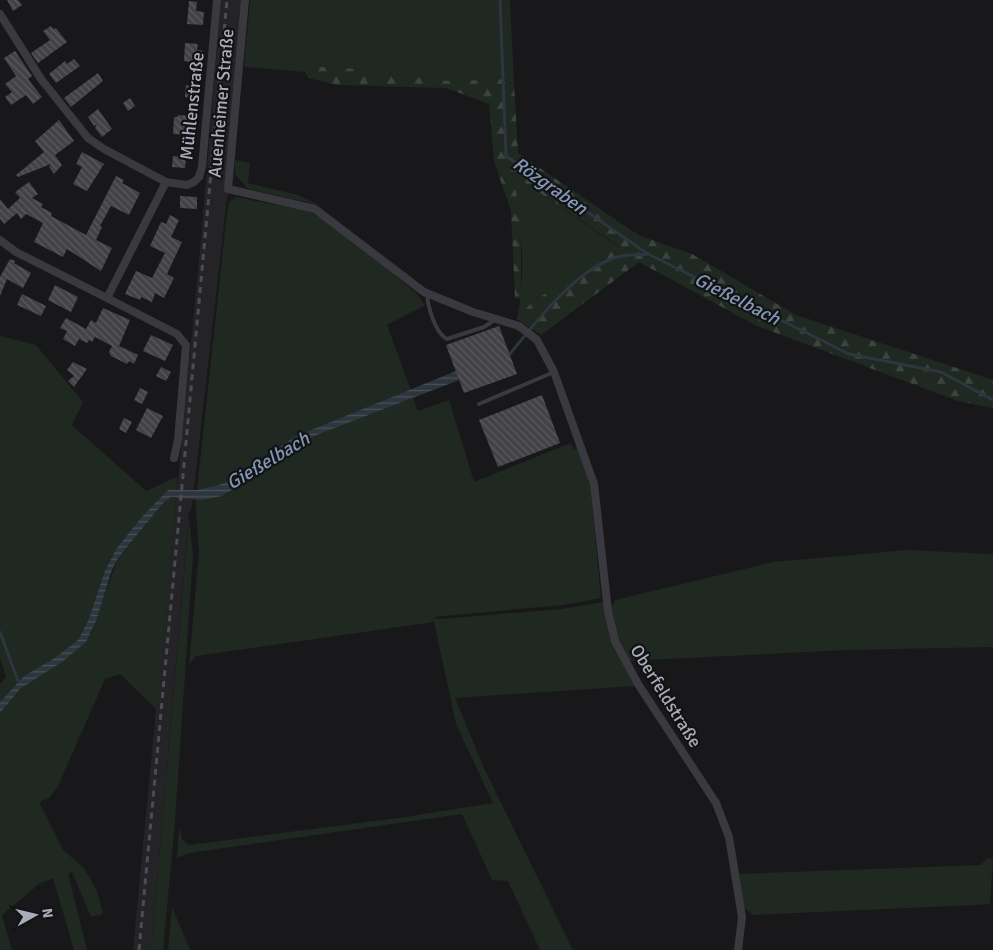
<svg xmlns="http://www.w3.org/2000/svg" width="993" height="950" viewBox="0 0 993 950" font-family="Signika,sans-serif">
	<defs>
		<pattern id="forest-firs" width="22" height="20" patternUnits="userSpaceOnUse" patternTransform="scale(1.25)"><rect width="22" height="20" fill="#1f2821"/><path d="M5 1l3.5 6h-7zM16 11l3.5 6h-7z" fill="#3d443f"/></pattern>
		<pattern id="water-rules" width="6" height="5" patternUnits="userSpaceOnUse" patternTransform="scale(1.25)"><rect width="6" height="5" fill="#2d353e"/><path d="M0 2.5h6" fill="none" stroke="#495058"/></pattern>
		<pattern id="building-back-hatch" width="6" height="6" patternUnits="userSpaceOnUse" patternTransform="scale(1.25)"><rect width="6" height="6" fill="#424247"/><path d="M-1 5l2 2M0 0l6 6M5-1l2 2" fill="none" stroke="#5b5b5f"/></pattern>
	</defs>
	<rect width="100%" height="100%" fill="#18181a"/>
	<!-- built -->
	<polygon fill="#242427" points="221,0 245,0 228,189 192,506 189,513 151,950 133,950 201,239"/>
	<!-- green -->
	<g fill="#1f2821">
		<polygon points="250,0 510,0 514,83 496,78 457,82 339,67 312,67 305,72 244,67"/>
		<polygon points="235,160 250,163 248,183 298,195 319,205 248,189 235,174"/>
		<path d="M513 175 619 247 532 302 517 319C527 272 521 222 513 175Z"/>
		<polygon points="235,197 309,211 343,232 416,293 425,305 387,325 411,390 294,437 231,479 222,484 197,490 227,212 229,203"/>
		<polygon points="0,336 36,345 83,402 72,425 146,491 177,477 177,490 168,490 116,549 108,564 88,621 78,640 53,659 24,676 0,702 0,684 6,677 0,658"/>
		<path d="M413 398 418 411 449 400 474 482 571 443 574 450 579 447 590 481 601 598 563 605 433 617 440 619 562 609 603 602C609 633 619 659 635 686L455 698 484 768 573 950H540L508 881 492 880 462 814 189 853 177 858 179 827 182 839 189 845 398 818 493 803 456 724 434 622 196 656 189 665 199 552 195 497 222 496 261 472 289 448 317 435Z"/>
		<polygon points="171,497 176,498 157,710 120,674 105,679 58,786 49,798 39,802 63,850 84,868 97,891 103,914 91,917 72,872 68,874 87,950 74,950 53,878 39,884 2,915 12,950 0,950 0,713 20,689 91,633 118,558 164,502"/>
		<polygon points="189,517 193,556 175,822 163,950 151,950"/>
		<polygon points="907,550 993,554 993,647 849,650 627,661 618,641 610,609 615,600 773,562"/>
		<polygon points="987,858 993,859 990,904 976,905 753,915 743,907 738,874 981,865"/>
		<polygon points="172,907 190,950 168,950"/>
	</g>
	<!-- forest -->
	<polygon fill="url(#forest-firs)" points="312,67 339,67 457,82 496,78 514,83 518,153 638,235 692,254 796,315 993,380 993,408 958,401 757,326 639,262 541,335 517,319 532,302 619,246 513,175 521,219 521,299 515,298 511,211 494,161 489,104 446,88 336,85 309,78 305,72"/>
	<!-- water -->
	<polygon fill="url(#water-rules)" points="456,371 459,380 317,435 289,448 261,472 222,496 202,500 171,497 164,502 118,558 112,570 96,621 86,642 62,662 20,689 0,713 0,702 24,676 53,659 78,640 88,621 105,571 116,549 141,518 168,490 197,490 222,484 249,469 294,437"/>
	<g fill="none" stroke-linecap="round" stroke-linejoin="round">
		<!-- stream -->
		<g stroke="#2d353e" stroke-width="3">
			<polyline points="500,0 506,156 648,254"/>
			<path d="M510 354C535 323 575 271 614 258 624 254 638 255 648 254L849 354 941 372 993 400"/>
			<polyline points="0,632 18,681"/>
		</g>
	</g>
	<!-- building -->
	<g fill="url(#building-back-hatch)">
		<polygon points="7,0 18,0 22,5 13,11"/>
		<polygon points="189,1 197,2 196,11 204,12 203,25 187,24"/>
		<polygon points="51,26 53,29 56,28 67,42 38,63 31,53 50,40 43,31"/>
		<polygon points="185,43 198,44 197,50 203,51 201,64 184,61"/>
		<polygon points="15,51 32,76 28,79 42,97 33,104 26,95 11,105 5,97 12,92 5,84 16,76 4,58"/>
		<polygon points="74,59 80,66 56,83 49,74 65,61 67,64"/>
		<polygon points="98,73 103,81 71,107 64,98"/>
		<polygon points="186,85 199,86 197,99 185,97"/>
		<polygon points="130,98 135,106 128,111 123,103"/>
		<polygon points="98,109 112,129 102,137 95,128 97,124 94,126 88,117"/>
		<polygon points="178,115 190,116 189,135 173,134 174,117 177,117"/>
		<polygon points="59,120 74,141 55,155 62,165 54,174 49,167 51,164 18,177 16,175 44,152 35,141"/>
		<polygon points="82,152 104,164 87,191 73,184 82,167 76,164"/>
		<polygon points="173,156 186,157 185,168 172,167"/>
		<polygon points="116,176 124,180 122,183 140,193 129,215 111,206 100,226 102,227 96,240 112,248 101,271 67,249 63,257 34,242 43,223 26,214 21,219 17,213 4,224 0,219 0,199 8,209 20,198 15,192 29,182 38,194 32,198 43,204 41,207 52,213 51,216 86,235"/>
		<polygon points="180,196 197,197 197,209 180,208"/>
		<polygon points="170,215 179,220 171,237 182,242 167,274 174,278 164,298 155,293 152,302 141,297 140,300 125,294 136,271 152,278 165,253 150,246 161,222 166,224"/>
		<polygon points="10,259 15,261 14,263 31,273 23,288 7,279 0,296 0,277"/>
		<polygon points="55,285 78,297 71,312 48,300"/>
		<polygon points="22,294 46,306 41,316 17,305"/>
		<polygon points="103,308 130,320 119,346 138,355 134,364 129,361 127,364 111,356 109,352 112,346 95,337 92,342 89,340 87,343 79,339 75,346 63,339 67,331 60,328 66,318 86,329 91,320 96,323"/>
		<polygon points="499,326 517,374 464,393 446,345"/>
		<polygon points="151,335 173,345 165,361 143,351"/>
		<polygon points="73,362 87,369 74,387 68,381 74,376 67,370"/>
		<polygon points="161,367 171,372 166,381 156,376"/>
		<polygon points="140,388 148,392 142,404 134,400"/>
		<polygon points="542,395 560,443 498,467 479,420"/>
		<polygon points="147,408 163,416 151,438 136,430"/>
		<polygon points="124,418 132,422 126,433 119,429"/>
	</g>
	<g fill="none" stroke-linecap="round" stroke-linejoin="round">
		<!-- lane -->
		<g stroke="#39393f" stroke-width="4">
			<path d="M427 294C428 307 435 333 447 339L484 327 496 319"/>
			<polyline points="479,404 554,372"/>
		</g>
		<!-- street -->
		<g stroke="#39393f" stroke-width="8">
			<polyline points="245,0 228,189 315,209 424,292 473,312 519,326 537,340 554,372 594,484 608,611 615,641 638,684 716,803 729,837 742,917 738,950"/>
			<polyline points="0,14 41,79 88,138 104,149 166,182 187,185 194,182 199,177 202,167 217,0"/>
			<polyline points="166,182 107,298 177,334 186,345 178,440 174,458"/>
			<polyline points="0,240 16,252 107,298"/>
		</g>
		<!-- rail -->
		<polyline stroke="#4c4d54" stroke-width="3" stroke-dasharray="6 5" stroke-linecap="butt" points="139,950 227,0"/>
	</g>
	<g text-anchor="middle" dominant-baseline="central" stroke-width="4.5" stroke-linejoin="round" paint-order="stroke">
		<!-- street labels -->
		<g font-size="18" fill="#aaadb9" stroke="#131315">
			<text transform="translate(221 103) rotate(-85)">Auenheimer Straße</text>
			<text transform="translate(192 106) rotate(-84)">Mühlenstraße</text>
			<text transform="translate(666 696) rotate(58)">Oberfeldstraße</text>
		</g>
		<!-- water labels -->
		<g font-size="19" font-style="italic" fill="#8197b4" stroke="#131315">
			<text transform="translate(550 186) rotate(35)">Rözgraben</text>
			<text transform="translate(737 299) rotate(27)">Gießelbach</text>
			<text transform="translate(268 461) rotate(-31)">Gießelbach</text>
		</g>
	</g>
	<!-- north arrow -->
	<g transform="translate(35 915) rotate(82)" stroke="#131315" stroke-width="4" paint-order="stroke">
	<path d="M0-4L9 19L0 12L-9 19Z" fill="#aaadb9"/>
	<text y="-8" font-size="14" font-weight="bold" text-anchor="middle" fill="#aaadb9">N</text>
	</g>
</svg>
